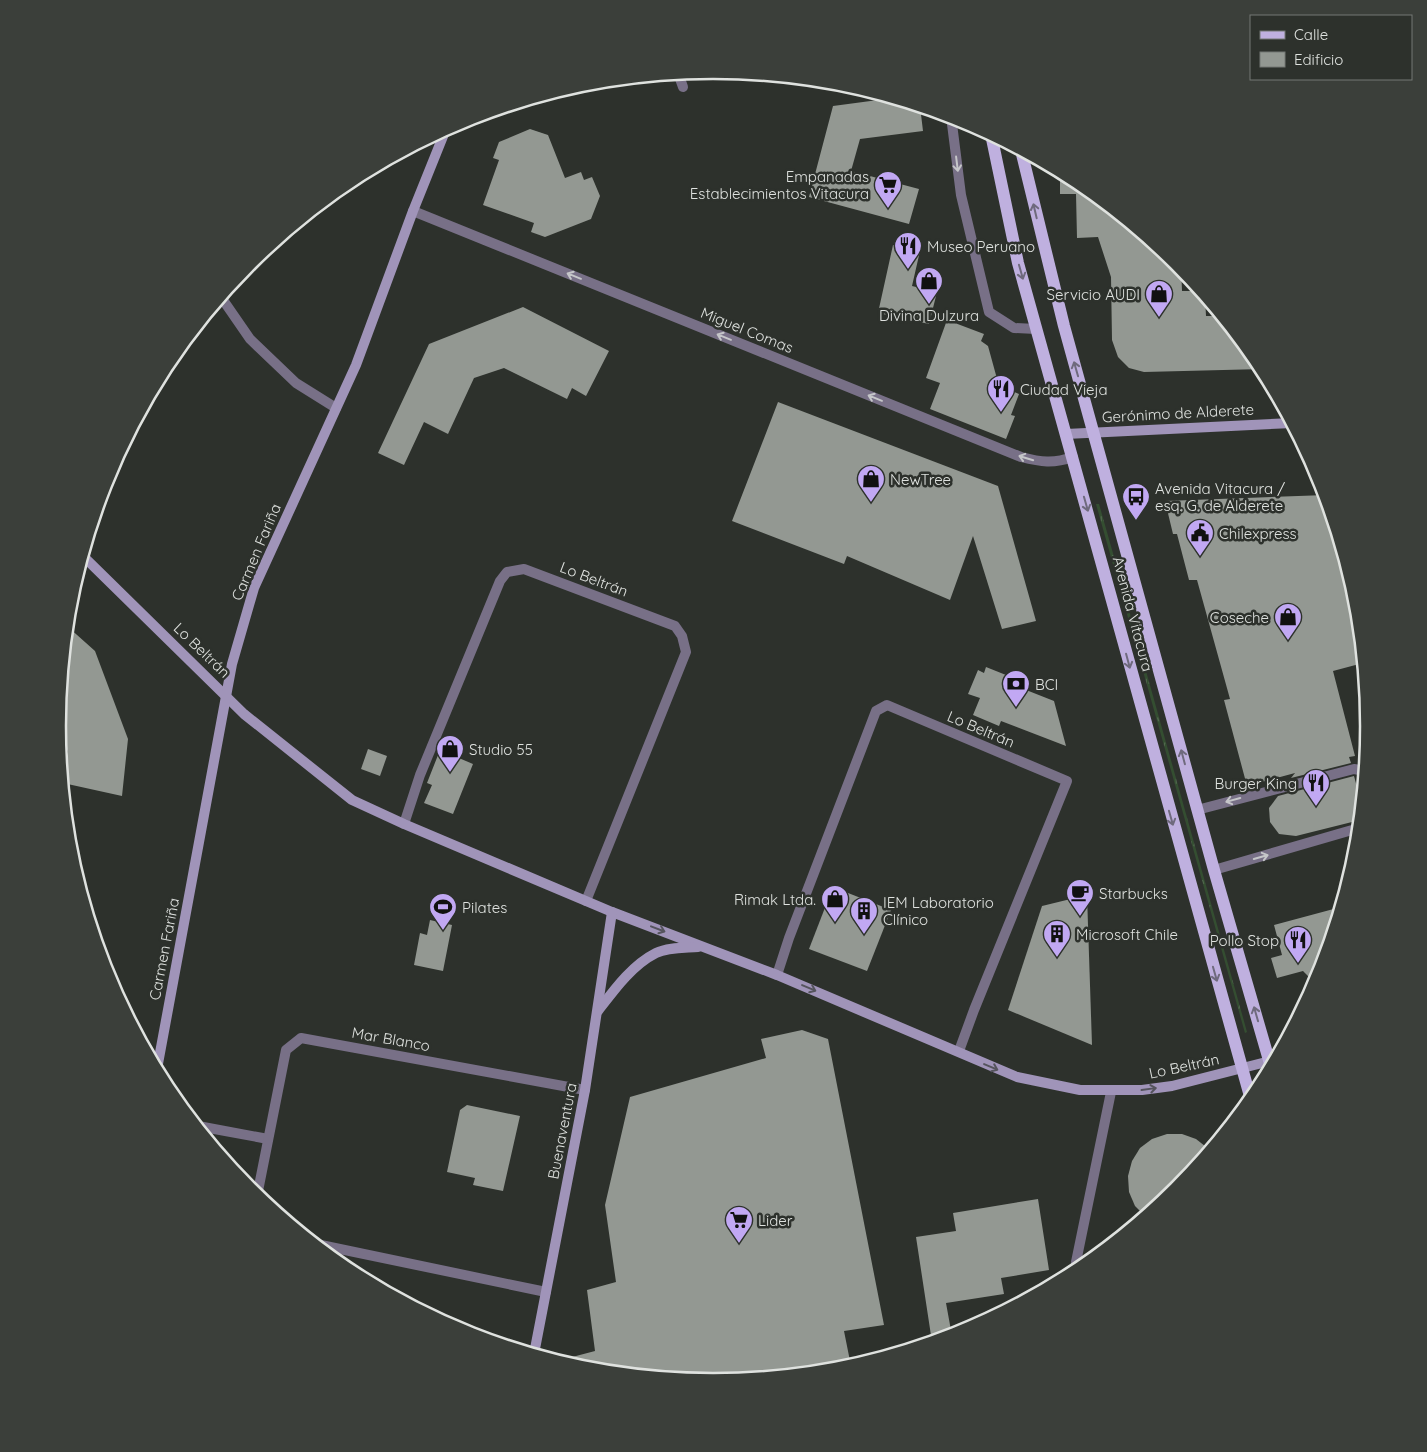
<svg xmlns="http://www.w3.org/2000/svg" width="1427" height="1452" viewBox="0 0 1427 1452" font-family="Quicksand,sans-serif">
	<defs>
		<pattern id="grass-tufts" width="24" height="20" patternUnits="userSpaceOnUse" patternTransform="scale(1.25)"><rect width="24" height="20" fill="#344e31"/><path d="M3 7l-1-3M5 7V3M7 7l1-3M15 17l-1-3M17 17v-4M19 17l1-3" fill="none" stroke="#51674e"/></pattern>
	</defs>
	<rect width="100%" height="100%" fill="#2d312c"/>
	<!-- grass -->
	<polygon fill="url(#grass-tufts)" points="1096,504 1099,504 1118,571 1247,1032 1245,1033"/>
	<!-- building -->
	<g fill="#939892">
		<polygon points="893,98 920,106 923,131 860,139 851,171 919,189 909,224 809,197 833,106"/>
		<polygon points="530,129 548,135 565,178 581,172 584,180 592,177 600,196 591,219 545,237 531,232 534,223 483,205 499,160 493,158 499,142"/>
		<polygon points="1060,171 1078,181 1178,262 1181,266 1182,291 1201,291 1205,296 1206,316 1221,316 1263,369 1144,372 1129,368 1118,357 1112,340 1111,277 1098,237 1077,238 1076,194 1060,194"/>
		<polygon points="893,245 920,251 912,286 937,292 929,324 878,313"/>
		<polygon points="523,307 609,351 586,396 572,388 567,399 504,368 474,378 448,434 424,422 404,465 378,453 429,344"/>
		<polygon points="947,320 984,334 981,341 988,346 999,386 1019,394 1011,415 1015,416 1006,439 930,409 940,383 926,378"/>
		<polygon points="778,402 998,486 1036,621 1002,629 973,536 950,600 847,556 844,564 732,521"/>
		<polygon points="1326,495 1357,598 1363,663 1333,671 1355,756 1349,757 1351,763 1291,778 1295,773 1247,786 1224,700 1230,699 1197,580 1189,580 1177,534 1173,534 1165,501"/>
		<polygon points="67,626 95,651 128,739 122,796 63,783 68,752 58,722"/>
		<polygon points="986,667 1011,677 1009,683 1016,686 1054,701 1066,746 1001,721 999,726 973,715 980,698 968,694 978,670 984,673"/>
		<polygon points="368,749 387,756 380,776 361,769"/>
		<polygon points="440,750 473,764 453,814 424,803 432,785 427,783"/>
		<polygon points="1354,776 1362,806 1360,820 1296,836 1279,834 1270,822 1269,808 1278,796"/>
		<polygon points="833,887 891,910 867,971 809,949"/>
		<polygon points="1087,895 1092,1045 1008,1010 1042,906"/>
		<polygon points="1341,907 1316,984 1303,971 1277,978 1271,958 1282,955 1274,925"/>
		<polygon points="430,920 452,925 443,971 414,965 420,933 427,935"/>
		<polygon points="802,1030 828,1039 884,1325 844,1331 851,1366 841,1369 713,1382 585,1369 557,1361 595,1351 587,1290 616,1282 605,1205 630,1097 766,1058 761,1039"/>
		<polygon points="467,1105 520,1116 503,1191 473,1185 475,1178 447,1172 460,1110"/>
		<polygon points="1167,1134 1182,1134 1196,1139 1210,1150 1177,1190 1145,1216 1135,1206 1129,1192 1128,1176 1132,1161 1140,1148 1152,1139"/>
		<polygon points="1038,1199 1049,1270 1001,1278 1004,1294 946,1303 952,1336 932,1342 916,1237 956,1231 953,1213"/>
	</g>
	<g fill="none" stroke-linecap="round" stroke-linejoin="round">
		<!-- lane -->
		<g stroke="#787087" stroke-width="10">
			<polyline points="951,116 961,195 989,312 1014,328 1036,329"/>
			<polyline points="1197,810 1354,769 1365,771"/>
			<polyline points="1214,870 1359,828"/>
			<polyline points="1076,1262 1111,1092"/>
		</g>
		<!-- street -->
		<g stroke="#787087" stroke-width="10">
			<polyline points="678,73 683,87"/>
			<path d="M413 211 1021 457C1041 462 1053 464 1073 457"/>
			<polyline points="221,297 250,339 296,383 336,408"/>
			<polyline points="404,824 420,775 500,581 507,572 524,569 675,626 682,636 686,652 586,901"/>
			<polyline points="777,975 789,938 876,711 887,705 1067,781 974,1010 959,1051"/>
			<polyline points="198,1126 268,1139"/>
			<polyline points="257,1196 286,1050 301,1038 585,1090"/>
			<polyline points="316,1244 546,1292"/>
		</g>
		<!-- secondary -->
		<g stroke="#a094b9" stroke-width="10">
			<polyline points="1066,434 1292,423"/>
			<polyline points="83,556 244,714 352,800 404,824 612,912 777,975 1017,1077 1080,1090 1142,1090 1172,1086 1270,1061"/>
			<path d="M598 1011C614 990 632 965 656 953 668 947 685 948 698 947"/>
			<polyline points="157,1069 232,664 254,588 356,365 413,211 446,129"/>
			<polyline points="534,1354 585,1090 612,912"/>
		</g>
		<!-- primary -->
		<g stroke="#bfb0df" stroke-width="12">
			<polyline points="991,134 1018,263 1251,1100"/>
			<polyline points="1021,150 1064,326 1214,870 1271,1067"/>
		</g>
	</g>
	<!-- one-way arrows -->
	<defs><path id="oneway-shaft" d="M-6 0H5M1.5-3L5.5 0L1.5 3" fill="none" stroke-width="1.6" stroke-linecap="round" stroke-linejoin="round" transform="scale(1.25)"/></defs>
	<g stroke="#c5c6c9">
		<use href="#oneway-shaft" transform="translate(957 164) rotate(83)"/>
		<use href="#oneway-shaft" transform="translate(574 276) rotate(-158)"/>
		<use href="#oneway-shaft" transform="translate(724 337) rotate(-158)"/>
		<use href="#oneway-shaft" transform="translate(875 398) rotate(-158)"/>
		<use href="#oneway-shaft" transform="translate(1026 458) rotate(-163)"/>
		<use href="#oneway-shaft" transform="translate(1233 800) rotate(165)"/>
		<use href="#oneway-shaft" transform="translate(1261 857) rotate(-16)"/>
	</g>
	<g stroke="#6f6a7d">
		<use href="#oneway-shaft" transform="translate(1035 211) rotate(-103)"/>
		<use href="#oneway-shaft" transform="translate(1021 272) rotate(74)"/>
		<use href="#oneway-shaft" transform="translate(1076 369) rotate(-106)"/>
		<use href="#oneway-shaft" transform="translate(1086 504) rotate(74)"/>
		<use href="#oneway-shaft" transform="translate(1128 661) rotate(75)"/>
		<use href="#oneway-shaft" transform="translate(1183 757) rotate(-105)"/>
		<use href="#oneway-shaft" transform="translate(1171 818) rotate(74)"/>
		<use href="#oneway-shaft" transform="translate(1215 974) rotate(74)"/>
		<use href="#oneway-shaft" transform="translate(1256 1014) rotate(-106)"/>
	</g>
	<g stroke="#55545d">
		<use href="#oneway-shaft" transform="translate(658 929) rotate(21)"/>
		<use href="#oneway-shaft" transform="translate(809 988) rotate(23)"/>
		<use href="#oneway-shaft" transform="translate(991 1067) rotate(23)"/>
		<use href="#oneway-shaft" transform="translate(1149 1089) rotate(-8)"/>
	</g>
	<!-- icons -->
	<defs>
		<symbol id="supermarket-pin" viewBox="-11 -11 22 30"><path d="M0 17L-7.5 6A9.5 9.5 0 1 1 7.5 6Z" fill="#c1a8f3" stroke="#2d312c"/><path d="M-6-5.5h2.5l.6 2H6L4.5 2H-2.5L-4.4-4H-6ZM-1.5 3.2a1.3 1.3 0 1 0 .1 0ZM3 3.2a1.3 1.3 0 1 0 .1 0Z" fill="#111"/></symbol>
		<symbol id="restaurant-pin" viewBox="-11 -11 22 30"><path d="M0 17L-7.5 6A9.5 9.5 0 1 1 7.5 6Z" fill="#c1a8f3" stroke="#2d312c"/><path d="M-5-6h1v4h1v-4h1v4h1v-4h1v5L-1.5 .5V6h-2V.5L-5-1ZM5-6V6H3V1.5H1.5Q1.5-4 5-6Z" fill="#111"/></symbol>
		<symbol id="shop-pin" viewBox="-11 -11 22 30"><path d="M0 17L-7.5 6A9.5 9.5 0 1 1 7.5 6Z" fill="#c1a8f3" stroke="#2d312c"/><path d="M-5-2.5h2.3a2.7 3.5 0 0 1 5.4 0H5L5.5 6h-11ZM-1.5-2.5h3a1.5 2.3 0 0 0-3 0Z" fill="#111"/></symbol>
		<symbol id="bus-pin" viewBox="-11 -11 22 30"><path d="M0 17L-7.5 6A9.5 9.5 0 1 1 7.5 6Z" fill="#c1a8f3" stroke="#2d312c"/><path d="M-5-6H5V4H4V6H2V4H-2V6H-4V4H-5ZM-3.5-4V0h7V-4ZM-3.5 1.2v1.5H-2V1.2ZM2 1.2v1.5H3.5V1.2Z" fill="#111"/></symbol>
		<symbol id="civic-pin" viewBox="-11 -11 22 30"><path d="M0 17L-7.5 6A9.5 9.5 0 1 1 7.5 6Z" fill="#c1a8f3" stroke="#2d312c"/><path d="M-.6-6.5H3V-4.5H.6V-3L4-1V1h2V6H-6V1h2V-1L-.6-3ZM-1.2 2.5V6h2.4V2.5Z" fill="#111"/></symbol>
		<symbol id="bank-pin" viewBox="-11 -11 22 30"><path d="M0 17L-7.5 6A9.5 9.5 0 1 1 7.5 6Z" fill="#c1a8f3" stroke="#2d312c"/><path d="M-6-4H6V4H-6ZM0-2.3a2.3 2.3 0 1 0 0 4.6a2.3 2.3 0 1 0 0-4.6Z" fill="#111"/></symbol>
		<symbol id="cafe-pin" viewBox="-11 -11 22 30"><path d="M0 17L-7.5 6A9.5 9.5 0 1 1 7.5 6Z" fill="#c1a8f3" stroke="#2d312c"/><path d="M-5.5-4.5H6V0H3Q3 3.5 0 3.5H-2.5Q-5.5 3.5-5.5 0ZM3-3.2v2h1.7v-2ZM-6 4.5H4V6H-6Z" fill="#111"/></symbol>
		<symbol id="stadium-pin" viewBox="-11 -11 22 30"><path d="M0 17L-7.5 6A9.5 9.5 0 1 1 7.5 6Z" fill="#c1a8f3" stroke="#2d312c"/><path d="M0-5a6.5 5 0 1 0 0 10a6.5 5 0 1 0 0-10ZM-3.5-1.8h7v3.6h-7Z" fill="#111"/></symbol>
		<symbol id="building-pin" viewBox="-11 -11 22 30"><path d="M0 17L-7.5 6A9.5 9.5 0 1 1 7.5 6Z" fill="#c1a8f3" stroke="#2d312c"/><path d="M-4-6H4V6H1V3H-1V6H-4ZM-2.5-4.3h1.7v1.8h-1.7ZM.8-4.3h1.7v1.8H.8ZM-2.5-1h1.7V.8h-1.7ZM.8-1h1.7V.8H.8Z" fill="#111"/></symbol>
	</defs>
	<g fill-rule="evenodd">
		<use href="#supermarket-pin" x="872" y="169" width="32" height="43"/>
		<use href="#restaurant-pin" x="892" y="230" width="32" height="43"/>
		<use href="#shop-pin" x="913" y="265" width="32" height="43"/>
		<use href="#shop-pin" x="1143" y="278" width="32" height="43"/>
		<use href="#restaurant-pin" x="985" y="373" width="32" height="43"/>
		<use href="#shop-pin" x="855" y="463" width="32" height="43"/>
		<use href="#bus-pin" x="1120" y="481" width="32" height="43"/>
		<use href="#civic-pin" x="1184" y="517" width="32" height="43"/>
		<use href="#shop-pin" x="1272" y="601" width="32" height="43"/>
		<use href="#bank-pin" x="1000" y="668" width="32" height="43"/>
		<use href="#shop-pin" x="434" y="733" width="32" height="43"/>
		<use href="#restaurant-pin" x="1300" y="767" width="32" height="43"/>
		<use href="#cafe-pin" x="1064" y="877" width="32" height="43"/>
		<use href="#shop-pin" x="819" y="883" width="32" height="43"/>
		<use href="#stadium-pin" x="427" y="891" width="32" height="43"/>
		<use href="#building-pin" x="848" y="895" width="32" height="43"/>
		<use href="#building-pin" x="1041" y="918" width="32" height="43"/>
		<use href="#restaurant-pin" x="1282" y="924" width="32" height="43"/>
		<use href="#supermarket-pin" x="723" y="1204" width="32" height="43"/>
	</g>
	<g text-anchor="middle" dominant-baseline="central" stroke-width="5" stroke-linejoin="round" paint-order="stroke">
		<!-- poi labels -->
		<g font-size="15" fill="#dfe2df" stroke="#2d312c" text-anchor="start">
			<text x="869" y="176" text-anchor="end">Empanadas<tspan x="869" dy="17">Establecimientos Vitacura</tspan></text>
			<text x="927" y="246">Museo Peruano</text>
			<text x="1140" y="294" text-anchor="end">Servicio AUDI</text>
			<text x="929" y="315" text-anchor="middle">Divina Dulzura</text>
			<text x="1020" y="389">Ciudad Vieja</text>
			<text x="890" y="479">NewTree</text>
			<text x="1155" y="488">Avenida Vitacura /<tspan x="1155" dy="17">esq. G. de Alderete</tspan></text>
			<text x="1219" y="533">Chilexpress</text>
			<text x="1269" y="617" text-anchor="end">Coseche</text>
			<text x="1035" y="684">BCI</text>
			<text x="469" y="749">Studio 55</text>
			<text x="1297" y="783" text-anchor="end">Burger King</text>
			<text x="1099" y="893">Starbucks</text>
			<text x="816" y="899" text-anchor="end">Rimak Ltda.</text>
			<text x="883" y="902">IEM Laboratorio<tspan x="883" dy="17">Clínico</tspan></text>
			<text x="462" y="907">Pilates</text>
			<text x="1076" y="934">Microsoft Chile</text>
			<text x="1279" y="940" text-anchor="end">Pollo Stop</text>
			<text x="758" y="1220">Lider</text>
		</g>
		<!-- street labels -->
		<g font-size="15" fill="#dfe2df" stroke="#2d312c">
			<text transform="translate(747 330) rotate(22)">Miguel Comas</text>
			<text transform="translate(1178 413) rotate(-3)">Gerónimo de Alderete</text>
			<text transform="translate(256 552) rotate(-67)">Carmen Fariña</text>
			<text transform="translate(594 579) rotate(21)">Lo Beltrán</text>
			<text transform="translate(1133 614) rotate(75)">Avenida Vitacura</text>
			<text transform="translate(202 650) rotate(44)">Lo Beltrán</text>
			<text transform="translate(981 729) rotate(23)">Lo Beltrán</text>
			<text transform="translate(164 949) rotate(-79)">Carmen Fariña</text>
			<text transform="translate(391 1039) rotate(10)">Mar Blanco</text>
			<text transform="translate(1184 1066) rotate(-12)">Lo Beltrán</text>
			<text transform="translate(562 1131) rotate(-79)">Buenaventura</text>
		</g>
	</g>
	<!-- crop -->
	<path d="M0 0H1427V1452H0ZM66 726a647 647 0 1 1 1294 0a647 647 0 1 1-1294 0Z" fill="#3b3f3a" fill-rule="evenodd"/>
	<path fill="none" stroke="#dfe2df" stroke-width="2.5" d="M66 726a647 647 0 1 1 1294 0a647 647 0 1 1-1294 0Z"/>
	<!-- legend -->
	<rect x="1250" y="15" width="162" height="65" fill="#2d312c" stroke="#747874"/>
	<rect x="1260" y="31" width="25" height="8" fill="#bfb0df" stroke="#747874"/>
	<text x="1294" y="40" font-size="15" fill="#dfe2df">Calle</text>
	<rect x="1260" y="52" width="25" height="15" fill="#939892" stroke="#747874"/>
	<text x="1294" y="65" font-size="15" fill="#dfe2df">Edificio</text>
</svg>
